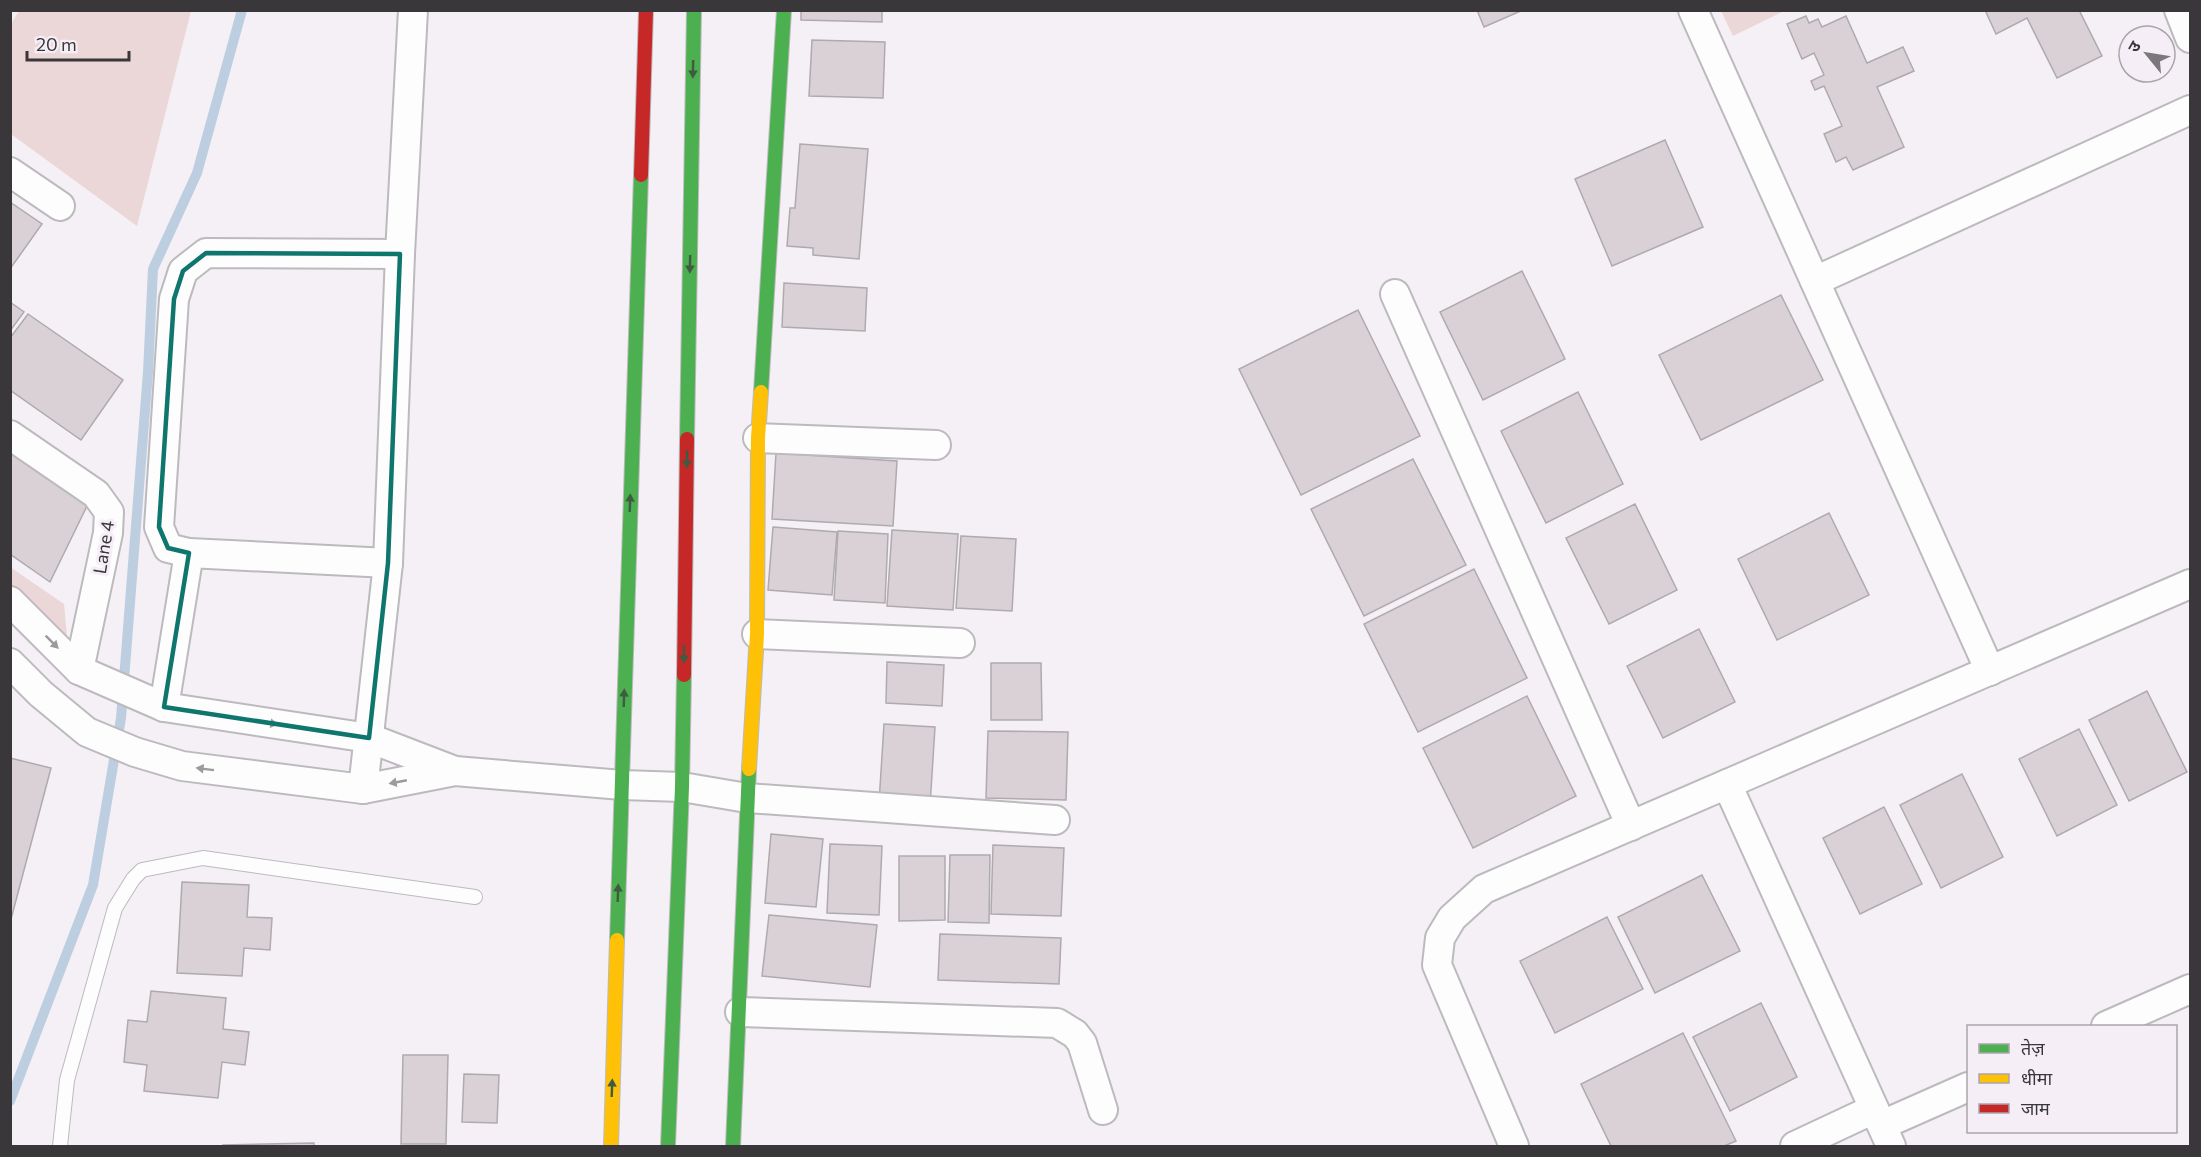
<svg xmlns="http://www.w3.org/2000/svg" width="2201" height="1157" viewBox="0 0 2201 1157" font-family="Commissioner,'Noto Sans Devanagari',sans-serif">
	<rect width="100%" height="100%" fill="#f4f0f5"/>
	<!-- green -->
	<g fill="#ebd7d7">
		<polygon points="19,11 191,11 137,226 11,134 11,24"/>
		<polygon points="1721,11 1784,11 1733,36"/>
		<polygon points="10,567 64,604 68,646 11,606"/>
	</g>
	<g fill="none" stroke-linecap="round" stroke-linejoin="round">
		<!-- stream -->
		<polyline stroke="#bdcee1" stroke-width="10" points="10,1101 93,885 121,718 148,372 153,269 197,173 242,10"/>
	</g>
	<!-- building -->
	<g fill="#dad1d6" stroke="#aeaaae" stroke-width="1.5">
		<polygon points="801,10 882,10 882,22 801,20"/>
		<polygon points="1477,10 1523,10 1484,27"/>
		<polygon points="1985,10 2079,10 2102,56 2057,78 2027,18 1996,34"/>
		<polygon points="1806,16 1809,23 1818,19 1822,27 1846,16 1867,63 1903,47 1914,71 1877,87 1904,147 1853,170 1846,157 1836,162 1824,134 1842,126 1824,86 1815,90 1811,81 1824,75 1814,53 1802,59 1787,24"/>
		<polygon points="812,40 885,42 883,98 809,96"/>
		<polygon points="1665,140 1703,227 1612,266 1575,179"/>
		<polygon points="800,144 868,149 859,259 813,255 813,248 787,246 790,208 795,208"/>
		<polygon points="10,202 42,224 10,269"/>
		<polygon points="1522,271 1565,359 1483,400 1440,312"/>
		<polygon points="784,283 867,288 865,331 782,327"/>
		<polygon points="1781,295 1823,380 1701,440 1659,355"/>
		<polygon points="10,302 24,312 10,331"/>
		<polygon points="1358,310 1420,436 1301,495 1239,369"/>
		<polygon points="28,314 123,380 81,440 10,390 10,338"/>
		<polygon points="1578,392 1623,484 1546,523 1501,431"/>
		<polygon points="10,452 87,506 50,582 10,554"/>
		<polygon points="776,453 897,461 893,526 772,519"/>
		<polygon points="1413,459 1466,565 1364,616 1311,509"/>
		<polygon points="1635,504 1677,590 1609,624 1566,538"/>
		<polygon points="1829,513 1869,595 1777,640 1738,559"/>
		<polygon points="773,527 837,532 832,595 768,590"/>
		<polygon points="892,530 958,534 953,610 887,606"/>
		<polygon points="838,531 888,534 885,603 834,600"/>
		<polygon points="961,536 1016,539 1012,611 956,608"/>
		<polygon points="1474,569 1527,678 1418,732 1364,624"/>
		<polygon points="1699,629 1735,702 1663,738 1627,666"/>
		<polygon points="887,662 944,665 942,706 886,703"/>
		<polygon points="991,663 1041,663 1042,720 991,720"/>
		<polygon points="2147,691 2187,772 2129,801 2089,720"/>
		<polygon points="1527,696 1576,796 1473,848 1423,748"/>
		<polygon points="884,724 935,727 930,806 879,803"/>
		<polygon points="2079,729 2117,805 2057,836 2019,759"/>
		<polygon points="988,731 1068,732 1066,800 986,798"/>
		<polygon points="10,758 51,768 10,923"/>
		<polygon points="1962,774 2003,857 1941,888 1900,805"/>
		<polygon points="1884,807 1922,884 1860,914 1823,838"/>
		<polygon points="771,834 823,839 816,907 765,903"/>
		<polygon points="830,844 882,846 879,915 827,913"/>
		<polygon points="993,845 1064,848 1061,916 991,914"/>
		<polygon points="950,855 990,855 989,923 948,922"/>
		<polygon points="899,856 945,856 945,920 899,921"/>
		<polygon points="1702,875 1740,951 1655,993 1618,917"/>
		<polygon points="182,882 249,885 247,917 272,918 270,950 244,948 242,976 177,973"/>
		<polygon points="769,915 877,925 870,987 762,976"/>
		<polygon points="1607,917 1643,989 1555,1033 1520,961"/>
		<polygon points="940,934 1061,938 1059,984 938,980"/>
		<polygon points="151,991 226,998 223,1029 249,1032 245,1065 222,1062 218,1098 144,1091 147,1065 124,1062 128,1020 147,1022"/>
		<polygon points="1761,1003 1797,1077 1730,1111 1693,1037"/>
		<polygon points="1683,1033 1736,1141 1724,1146 1611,1146 1581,1084"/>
		<polygon points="403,1055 448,1055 446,1144 401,1144"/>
		<polygon points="464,1074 499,1075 497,1123 462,1122"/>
		<polygon points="314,1143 314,1146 223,1146 223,1145"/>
	</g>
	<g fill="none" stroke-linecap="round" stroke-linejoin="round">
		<defs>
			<polyline id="lane" points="60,1146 67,1080 115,908 133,879 142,870 203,858 475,897"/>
			<g id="street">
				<polyline points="1693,10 1990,671"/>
				<polyline points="2179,10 2190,38"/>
				<polyline points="10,172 60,206"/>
				<polyline points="1815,281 2190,110"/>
				<polyline points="1395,294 1631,826"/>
				<polyline points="10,435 96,494 109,512 108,533 79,670"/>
				<polyline points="758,438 936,445"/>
				<polyline points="189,553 388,563"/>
				<polyline points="10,601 79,670 164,707 369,738 455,771"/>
				<polyline points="757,634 960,643"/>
				<polyline points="10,663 41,694 87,732 135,752 182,766 363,789 455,771 622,785 682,787 747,798 1055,820"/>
				<polyline points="164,707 189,553 168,548 159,527 174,299 183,271 206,253 400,254"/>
				<polyline points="1727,784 1891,1146"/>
				<polyline points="363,789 388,563 400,254 413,10"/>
				<polyline points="740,1012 1057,1023 1075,1034 1082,1043 1103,1110"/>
				<polyline points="2106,1026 2190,989"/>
				<polyline points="1882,1125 1968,1087"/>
				<polyline points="1514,1146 1437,965 1440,938 1452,918 1484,889 2190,584"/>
				<polyline points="1795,1146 1874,1109"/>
			</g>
			<g id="fast">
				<polyline points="761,392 784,10"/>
				<polyline points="687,439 694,10"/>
				<polyline points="617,940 641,175"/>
				<polyline points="668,1146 682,787 684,675"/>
				<polyline points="733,1146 749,769"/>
			</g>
			<g id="slow">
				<polyline points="749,769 757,634 758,438 761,392"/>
				<polyline points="611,1146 617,940"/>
			</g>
			<g id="jam">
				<polyline points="641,175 646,10"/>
				<polyline points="684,675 687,439"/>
			</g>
		</defs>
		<!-- lane casing -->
		<use href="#lane" stroke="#bcbabd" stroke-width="16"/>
		<!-- street casing -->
		<use href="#street" stroke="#bcbabd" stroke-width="32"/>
		<!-- fast casing -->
		<use href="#fast" stroke="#bcbabd" stroke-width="16"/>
		<!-- slow casing -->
		<use href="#slow" stroke="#bcbabd" stroke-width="16"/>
		<!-- jam casing -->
		<use href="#jam" stroke="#bcbabd" stroke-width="16"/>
		<!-- lane -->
		<use href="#lane" stroke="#fdfdfe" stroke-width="14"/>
		<!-- street -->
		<use href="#street" stroke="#fdfdfe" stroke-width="28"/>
		<!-- fast -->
		<use href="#fast" stroke="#4caf50" stroke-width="14"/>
		<!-- slow -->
		<use href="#slow" stroke="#ffc107" stroke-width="14"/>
		<!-- jam -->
		<use href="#jam" stroke="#c62828" stroke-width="14"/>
	</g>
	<!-- one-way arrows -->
	<defs><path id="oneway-solid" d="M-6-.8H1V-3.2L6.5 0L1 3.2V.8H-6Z" transform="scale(1.5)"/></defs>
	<g fill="#3f5b41">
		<use href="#oneway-solid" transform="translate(693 69) rotate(91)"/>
		<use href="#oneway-solid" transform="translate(690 264) rotate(91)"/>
		<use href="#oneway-solid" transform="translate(687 459) rotate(91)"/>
		<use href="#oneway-solid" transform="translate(630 503) rotate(-88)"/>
		<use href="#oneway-solid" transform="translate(684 654) rotate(91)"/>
		<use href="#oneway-solid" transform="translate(624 698) rotate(-88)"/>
		<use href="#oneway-solid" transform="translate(618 893) rotate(-88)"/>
		<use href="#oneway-solid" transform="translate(612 1088) rotate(-88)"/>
	</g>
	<g fill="#9c9a9c">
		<use href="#oneway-solid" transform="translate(52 642) rotate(45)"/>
		<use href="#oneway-solid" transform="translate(269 723) rotate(9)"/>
		<use href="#oneway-solid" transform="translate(205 769) rotate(-173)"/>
		<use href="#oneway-solid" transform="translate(398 782) rotate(169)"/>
	</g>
	<!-- marked area -->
	<path fill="none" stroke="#0f766e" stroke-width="4.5" stroke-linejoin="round" d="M206 253 400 254 388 563 369 738 164 707 189 553 168 548 159 527 174 299 183 271Z"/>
	<g text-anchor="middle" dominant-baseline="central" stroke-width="6" stroke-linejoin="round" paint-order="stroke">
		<!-- street labels -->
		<g font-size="18" fill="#3a373a" stroke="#f5eef7">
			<text transform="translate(103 547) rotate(-81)">Lane 4</text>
		</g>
	</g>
	<!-- border -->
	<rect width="2201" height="1157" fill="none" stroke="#3a373a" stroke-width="24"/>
	<!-- legend -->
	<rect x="1967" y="1025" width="210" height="108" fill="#f5eef7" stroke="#aaa5ab" stroke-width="1.5"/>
	<rect x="1979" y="1044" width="30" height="9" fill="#4caf50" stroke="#aaa5ab" stroke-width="1.5"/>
	<text x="2021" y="1055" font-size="18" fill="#3a373a">तेज़</text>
	<rect x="1979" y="1074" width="30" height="9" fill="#ffc107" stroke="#aaa5ab" stroke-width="1.5"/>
	<text x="2021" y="1085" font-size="18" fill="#3a373a">धीमा</text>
	<rect x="1979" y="1104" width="30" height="9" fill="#c62828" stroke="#aaa5ab" stroke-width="1.5"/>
	<text x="2021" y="1115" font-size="18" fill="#3a373a">जाम</text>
	<!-- north arrow -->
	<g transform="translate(2147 54) rotate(300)"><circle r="28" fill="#f5eef7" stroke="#aaa5ab" stroke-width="1.5"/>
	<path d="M0-4.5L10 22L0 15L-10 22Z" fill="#7b787b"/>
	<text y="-9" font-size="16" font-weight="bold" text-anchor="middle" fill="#3a373a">उ</text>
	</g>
	<!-- scale -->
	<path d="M27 51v9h102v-9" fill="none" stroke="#3a373a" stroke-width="3"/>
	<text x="36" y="51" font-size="18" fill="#3a373a" stroke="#f5eef7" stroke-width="4.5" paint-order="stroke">20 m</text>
</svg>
